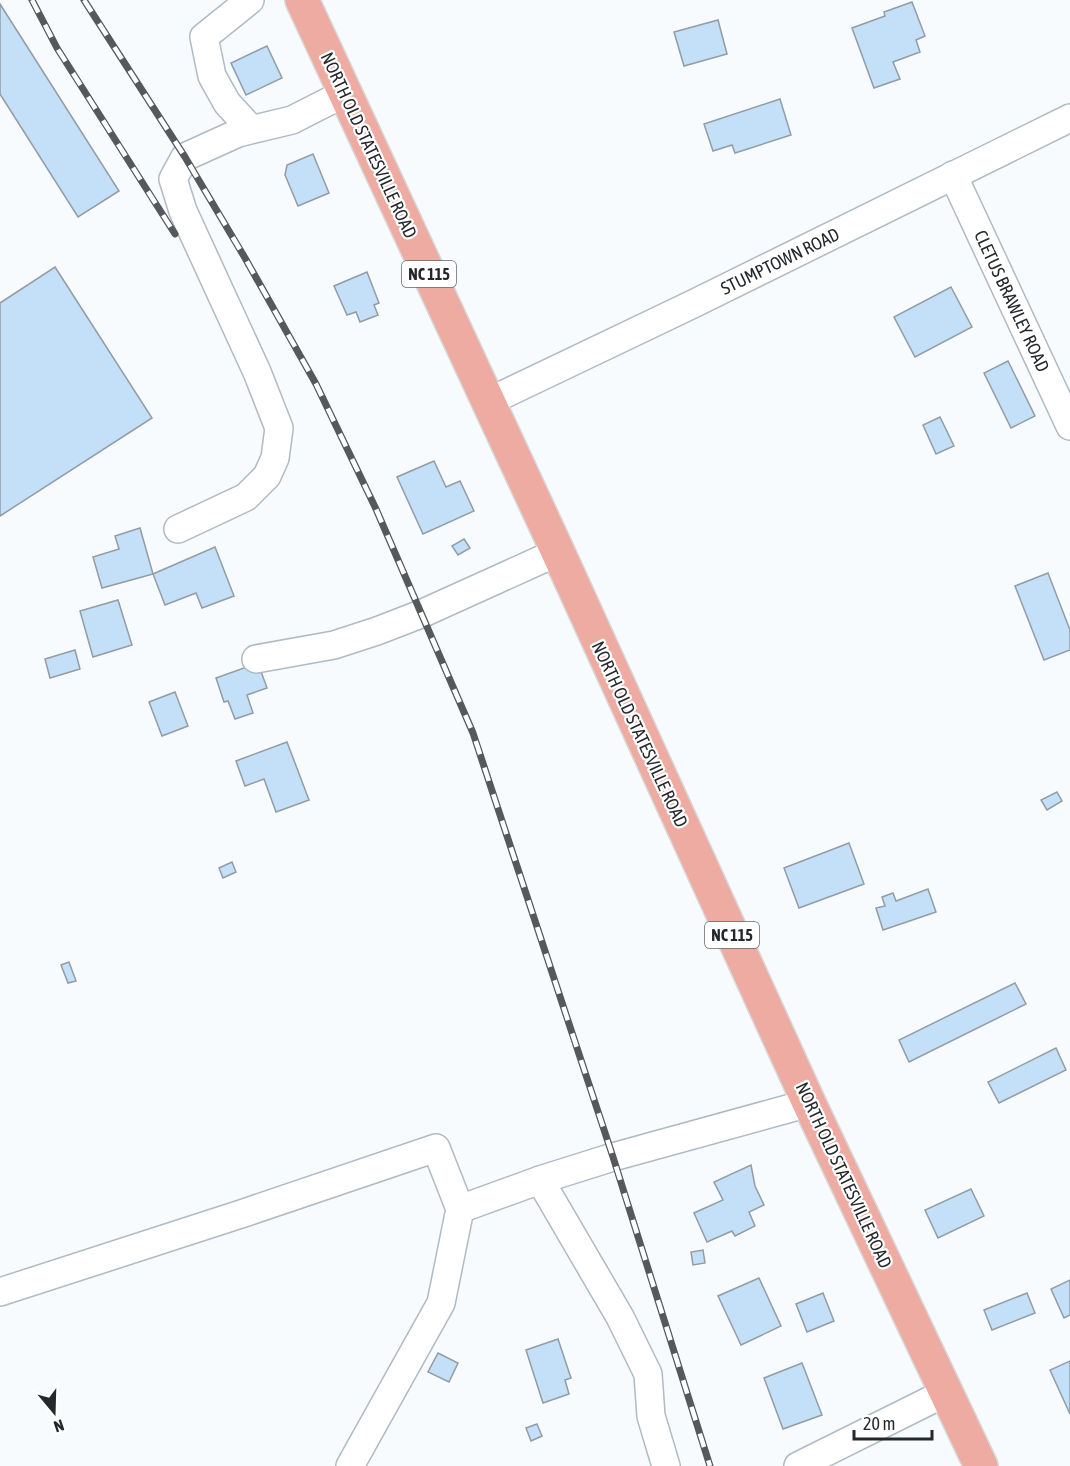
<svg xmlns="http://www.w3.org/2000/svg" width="1070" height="1466" viewBox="0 0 1070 1466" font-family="'Asap Condensed',sans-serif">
	<rect width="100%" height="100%" fill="#f7fbfe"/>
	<!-- building -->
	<g fill="#c3e0f8" stroke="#929ca4" stroke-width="1.5">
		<polygon points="912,2 925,36 916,40 920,52 893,62 900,79 874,88 852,28 885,16 884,12"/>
		<polygon points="0,4 119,191 78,217 0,94"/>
		<polygon points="718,20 727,54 684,66 674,32"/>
		<polygon points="267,46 282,78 246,95 231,63"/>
		<polygon points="780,99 791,135 735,153 732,145 713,151 704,124"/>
		<polygon points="313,154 329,193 298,206 285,175 287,165"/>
		<polygon points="55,267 152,418 0,516 0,303"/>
		<polygon points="367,272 379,303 374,305 378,315 360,322 356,312 347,315 334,286"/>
		<polygon points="951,287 972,327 915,357 894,317"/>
		<polygon points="1008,361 1035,416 1011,428 984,373"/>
		<polygon points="940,417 954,446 936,454 923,425"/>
		<polygon points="434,461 446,487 460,481 474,511 423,534 397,477"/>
		<polygon points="140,528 153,574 102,588 93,557 119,549 115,536"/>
		<polygon points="464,539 470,548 458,555 452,546"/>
		<polygon points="215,547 234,596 202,608 196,593 165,605 153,574"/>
		<polygon points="1048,573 1070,630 1070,650 1044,660 1015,586"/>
		<polygon points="118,600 132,645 93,657 80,611"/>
		<polygon points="75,650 80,669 50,678 45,659"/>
		<polygon points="258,663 267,688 247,695 253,713 235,719 228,701 224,702 216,678"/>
		<polygon points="175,692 188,726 162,736 149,702"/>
		<polygon points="287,742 309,800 276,812 264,779 245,786 236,761"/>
		<polygon points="1057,792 1062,801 1047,810 1041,800"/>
		<polygon points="849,843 864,884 799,908 784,868"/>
		<polygon points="232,862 236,872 223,878 219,868"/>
		<polygon points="928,889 936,912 883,930 876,908 885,906 882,897 893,893 896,901"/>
		<polygon points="69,962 76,981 68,983 61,965"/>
		<polygon points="1015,983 1026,1004 909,1062 899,1040"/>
		<polygon points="1056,1048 1066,1070 999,1103 988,1082"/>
		<polygon points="751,1165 755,1186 764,1205 749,1212 755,1226 735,1236 732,1231 707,1242 694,1213 723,1200 714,1182"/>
		<polygon points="971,1189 984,1216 938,1238 925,1210"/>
		<polygon points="703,1250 705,1263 693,1265 691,1252"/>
		<polygon points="759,1278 781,1326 741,1345 718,1296"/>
		<polygon points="1070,1280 1070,1315 1064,1318 1051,1289"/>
		<polygon points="823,1293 834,1321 807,1332 796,1304"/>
		<polygon points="1027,1293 1035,1313 992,1330 984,1310"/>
		<polygon points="558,1339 571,1378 565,1380 569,1394 543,1403 526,1350"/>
		<polygon points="438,1353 458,1363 449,1382 428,1372"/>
		<polygon points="1070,1361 1070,1414 1050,1370"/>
		<polygon points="802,1363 822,1415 783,1429 764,1378"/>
		<polygon points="537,1424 542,1436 531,1441 526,1428"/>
	</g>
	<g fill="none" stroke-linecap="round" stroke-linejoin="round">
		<defs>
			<g id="minor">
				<polyline points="250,0 204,37 212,76 227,103 251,129"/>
				<polyline points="953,175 1070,426"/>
				<polyline points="488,402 693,304 1070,118"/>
				<polyline points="178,529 246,497 267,476 275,458 279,428 257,372 183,211 173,179 185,157 238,133 292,120 345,93"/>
				<polyline points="256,659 334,645 377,631 421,614 558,552"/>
				<polyline points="540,1180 620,1317 648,1374 651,1416 666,1466"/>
				<polyline points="0,1292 241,1214 436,1148 460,1209"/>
				<polyline points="350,1466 441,1303 460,1209 540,1180 613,1157 809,1103"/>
				<polyline points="798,1466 947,1392"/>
			</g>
			<polyline id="major" points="302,0 558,552 809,1103 981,1466"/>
		</defs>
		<!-- minor casing -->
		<use href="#minor" stroke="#b0bac2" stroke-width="30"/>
		<!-- major casing -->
		<use href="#major" stroke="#d8d8d9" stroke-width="36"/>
		<!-- minor -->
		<use href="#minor" stroke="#fff" stroke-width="27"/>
		<!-- major -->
		<use href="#major" stroke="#eeaba1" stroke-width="33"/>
		<defs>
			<g id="rail">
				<polyline points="32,0 57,48 175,234"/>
				<polyline points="84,0 185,157 245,258 316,384 376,509 473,733 613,1157 710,1466"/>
			</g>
		</defs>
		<!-- rail casing -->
		<use href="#rail" stroke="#55595c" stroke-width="7"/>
		<!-- rail -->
		<use href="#rail" stroke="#fff" stroke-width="4.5" stroke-dasharray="14" stroke-linecap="butt"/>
	</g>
	<g text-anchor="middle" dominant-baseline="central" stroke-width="4.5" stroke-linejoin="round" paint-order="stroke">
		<!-- shield labels -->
		<g fill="#fff" stroke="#66686b" stroke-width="1.5">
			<rect x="402" y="261" width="54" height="26" rx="4.5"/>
			<rect x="705" y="922" width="54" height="26" rx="4.5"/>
		</g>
		<g font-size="16" font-weight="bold" fill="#24282b">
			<text x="429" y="274">NC 115</text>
			<text x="732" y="935">NC 115</text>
		</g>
		<!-- street labels -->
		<g font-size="18" fill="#24282b" stroke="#fff">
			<text transform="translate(369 145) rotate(65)">NORTH OLD STATESVILLE ROAD</text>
			<text transform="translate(780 261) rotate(-26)">STUMPTOWN ROAD</text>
			<text transform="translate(1012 301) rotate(65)">CLETUS BRAWLEY ROAD</text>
			<text transform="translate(640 734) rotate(65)">NORTH OLD STATESVILLE ROAD</text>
			<text transform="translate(844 1175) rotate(65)">NORTH OLD STATESVILLE ROAD</text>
		</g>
	</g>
	<!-- north arrow -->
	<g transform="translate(54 1412) rotate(161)" stroke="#ffffff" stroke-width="4.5" paint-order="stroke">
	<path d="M0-4.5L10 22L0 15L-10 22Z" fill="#24282b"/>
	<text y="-9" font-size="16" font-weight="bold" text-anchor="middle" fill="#24282b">N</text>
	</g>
	<!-- scale -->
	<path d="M854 1430v9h78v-9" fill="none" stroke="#24282b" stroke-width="3"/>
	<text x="863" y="1430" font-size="18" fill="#24282b" stroke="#ffffff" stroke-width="4.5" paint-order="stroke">20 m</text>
</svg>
